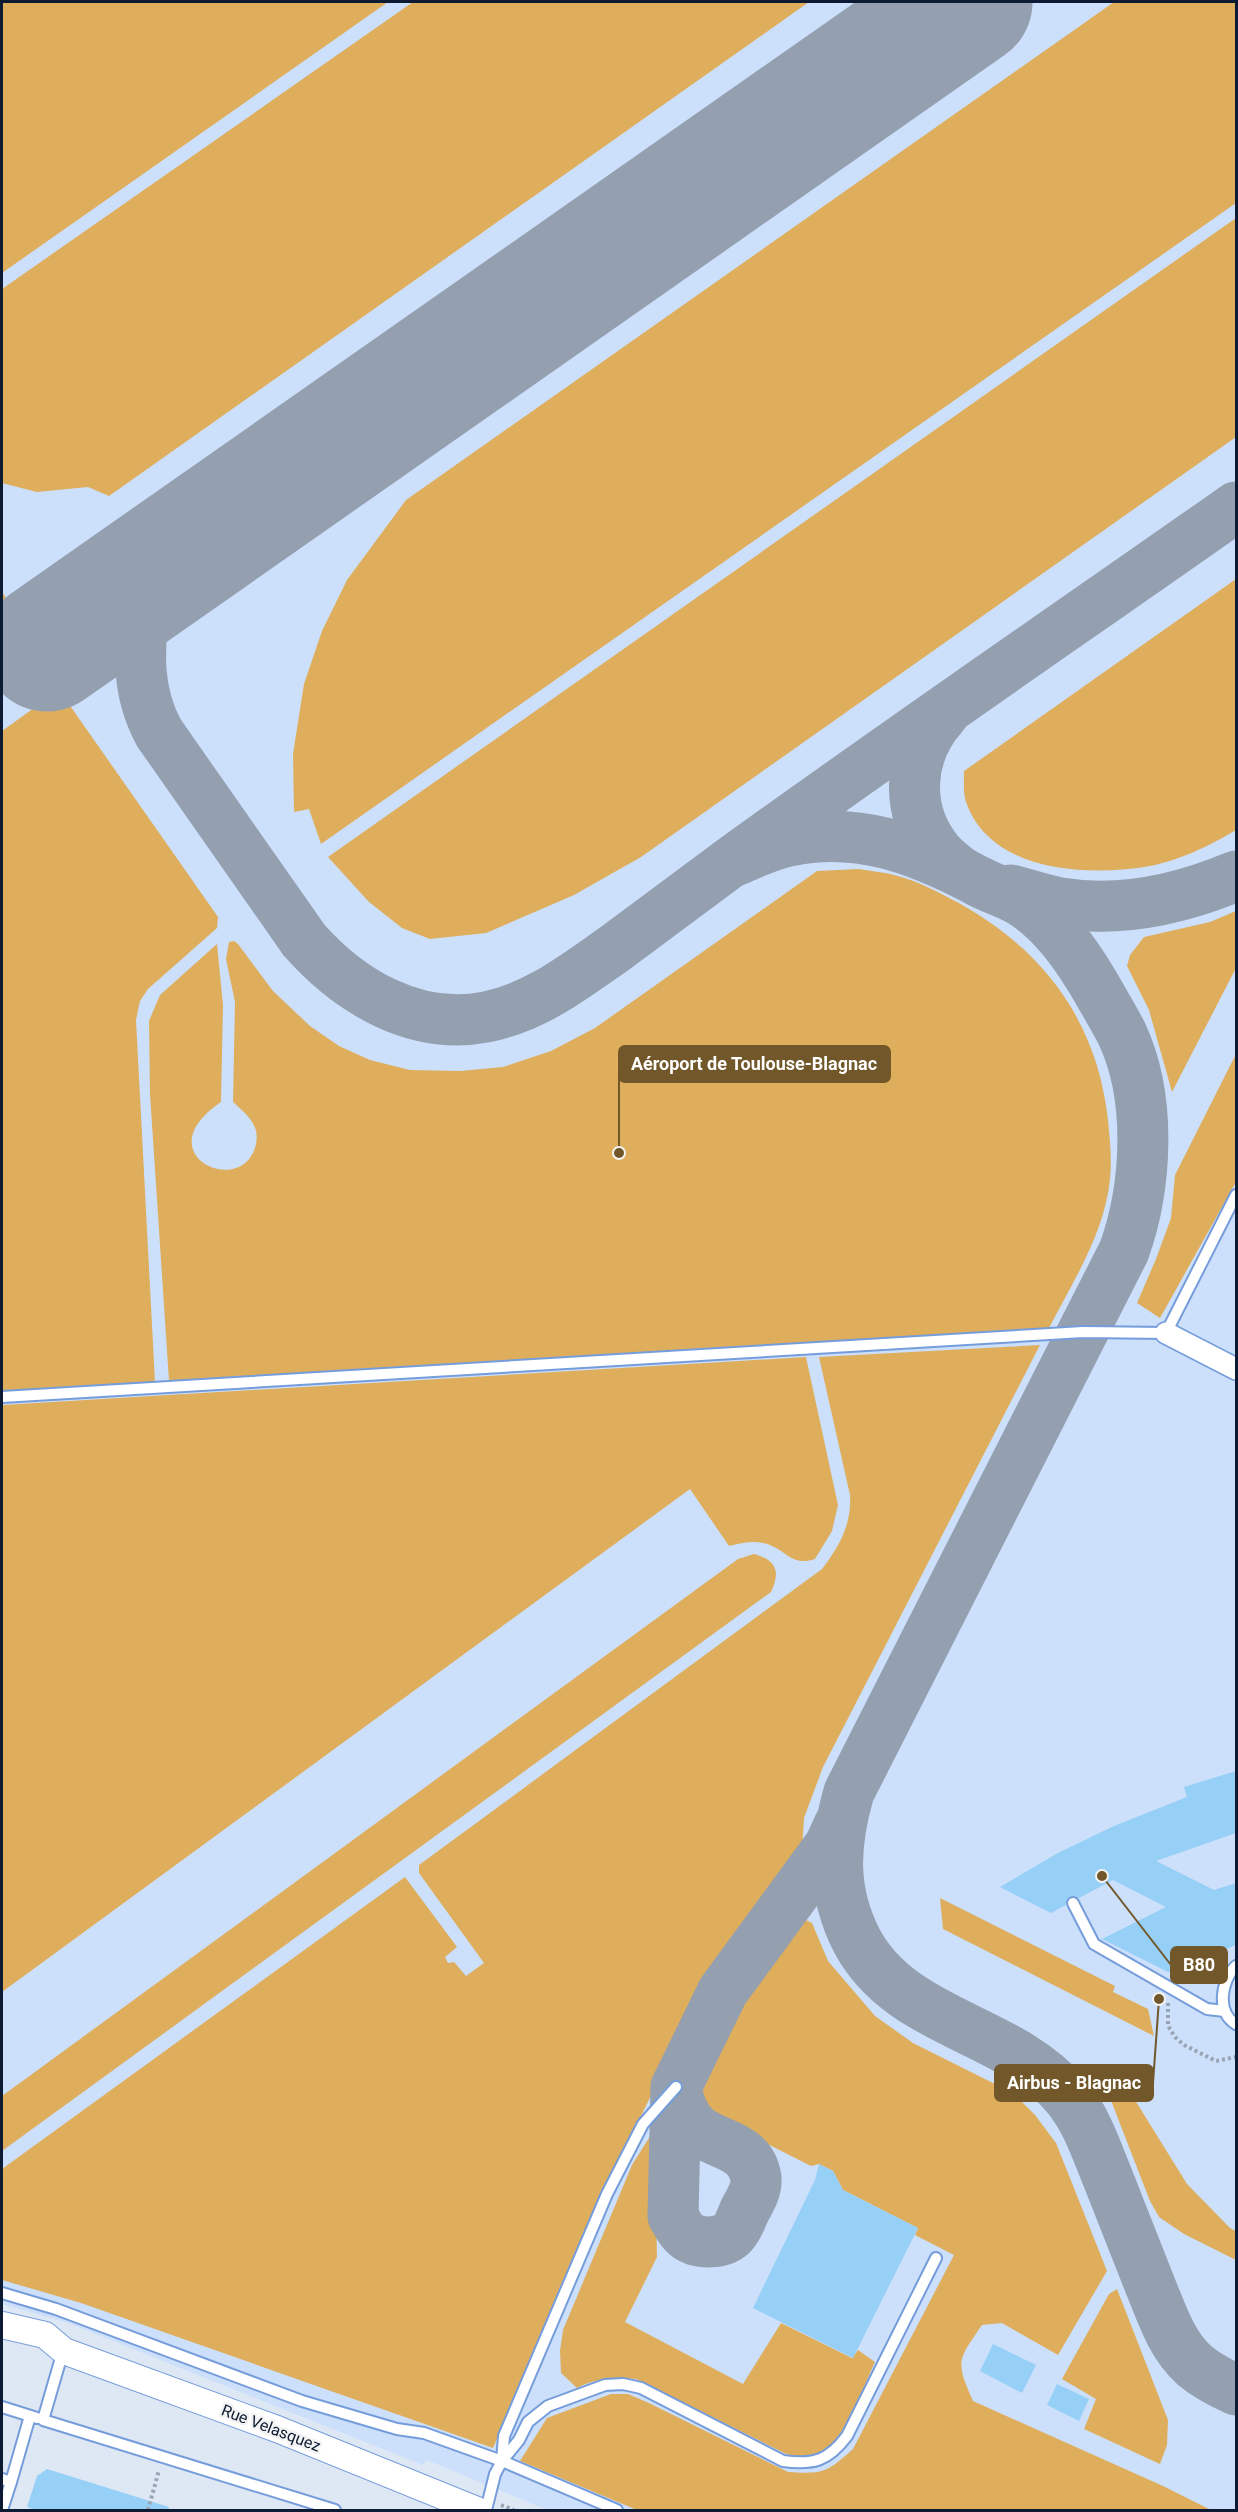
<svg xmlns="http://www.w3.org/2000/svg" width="1238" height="2512" viewBox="0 0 1238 2512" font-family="Roboto,sans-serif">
	<rect width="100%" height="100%" fill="#dee7f4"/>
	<!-- built -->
	<polygon fill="#ccdffb" points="2,2 1236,2 1236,2510 547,2510 427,2460 423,2465 68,2323 2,2304"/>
	<!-- green -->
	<g fill="#dfae5c">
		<polygon points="2,2 388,2 2,273"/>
		<polygon points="413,2 809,2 109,496 88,487 37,492 2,483 2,289"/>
		<polygon points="1114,2 1236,2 1236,203 321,844 309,809 294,812 293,754 304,684 322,631 347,580 406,500"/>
		<polygon points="1236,218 1236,437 641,857 574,895 486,933 430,939 402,928 369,902 328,857"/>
		<path d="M1236 579V830C1209 846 1177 862 1144 867 1083 876 990 871 966 802 963 793 964 781 964 771Z"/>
		<polygon points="2,592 28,632 2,652"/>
		<polygon points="59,690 218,917 217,928 148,989 140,1001 136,1020 155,1382 2,1391 2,731"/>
		<path d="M858 869C870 871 883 872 894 875 916 880 938 892 957 902 1044 950 1097 1021 1108 1120 1110 1140 1112 1160 1110 1179 1105 1233 1072 1283 1048 1330L169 1381 150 1094 149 1021 160 995 217 944 223 1005 221 1102C143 1155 244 1200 256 1144 260 1124 246 1114 233 1102L235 1002 226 959 229 942 234 941 238 944 273 991 310 1026 339 1046 370 1060 410 1070 460 1071 503 1067 551 1051 595 1028 817 871Z"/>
		<polygon points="1236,911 1236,968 1172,1092 1149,1010 1127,966 1130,955 1144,937 1210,922"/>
		<polygon points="1236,1054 1236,1182 1160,1318 1137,1303 1156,1259 1171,1218 1175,1175"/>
		<path d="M1040 1345 823 1767 804 1818 802 1852 704 1990 682 2032 602 2196 493 2448 81 2303 2 2280V2169L405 1877 457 1947 445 1957 448 1963 454 1962 466 1976 484 1963 419 1873V1865L822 1569C839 1547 852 1524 850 1495L819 1357Z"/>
		<path d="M806 1357 838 1505 832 1531 815 1559C791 1567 787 1550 767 1544 754 1540 742 1543 729 1546L690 1489 2 1992V1405Z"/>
		<path d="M754 1554C776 1560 781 1571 771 1592L2 2151V2096L738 1559Z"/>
		<polygon points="940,1898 1115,1986 1113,1992 1148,2009 1154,2036 943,1929"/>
		<path d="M798 1920H806L812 1923 828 1961 875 2016 913 2043 1013 2093 1035 2115 1056 2143 1107 2271 1058 2355 1002 2323 982 2325C958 2360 955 2361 973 2401L1163 2486 1211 2510H637L520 2461 547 2418 611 2394H628L649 2403 788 2472C824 2474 826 2473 853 2449L954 2255 915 2235 918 2228 843 2190 833 2171 819 2164 811 2166 708 2114 697 2100 696 2088 701 2073 739 2002Z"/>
		<polygon points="1125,2084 1187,2184 1230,2228 1236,2231 1236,2260 1184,2234 1159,2217 1150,2201 1110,2098"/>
		<path d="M654 2130 657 2257 625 2322 743 2384 781 2323 852 2358 858 2350 875 2362C864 2385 842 2449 818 2456 808 2460 796 2456 786 2454L636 2379C615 2378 596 2378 577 2388L561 2373 560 2351 563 2330 632 2165Z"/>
		<polygon points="1117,2289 1168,2420 1167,2445 1160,2464 1084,2429 1096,2399 1062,2379 1109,2294"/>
	</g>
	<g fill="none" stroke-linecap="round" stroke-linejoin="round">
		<!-- taxiway -->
		<g stroke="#949fb0" stroke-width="51">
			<path d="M146 578C142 634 131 682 159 733L304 940C349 991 415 1031 486 1017 536 1007 574 977 614 949 653 920 692 891 731 862 898 741 1068 625 1236 507"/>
			<path d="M943 715C908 754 904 810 938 852 944 859 952 865 959 871"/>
			<path d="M730 863C749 855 769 845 789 841 857 826 917 849 976 880 990 888 1007 893 1021 901 1052 920 1077 955 1095 986 1104 1002 1114 1018 1122 1034 1152 1098 1147 1187 1124 1251L849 1792C834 1844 831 1891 857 1941 901 2024 1009 2027 1066 2095 1086 2118 1096 2149 1107 2176 1122 2214 1137 2252 1152 2290 1163 2317 1172 2345 1194 2365 1207 2376 1221 2383 1236 2390"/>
			<path d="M1011 890C1027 894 1044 900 1060 903 1121 913 1181 899 1236 876"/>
			<path d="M676 2087C679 2103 683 2116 695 2128 716 2146 751 2144 756 2178 757 2189 751 2199 746 2208 742 2215 739 2227 733 2233 723 2244 698 2245 686 2235 680 2230 677 2223 673 2216L676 2087 723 1991 830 1845 839 1825"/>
		</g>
		<!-- runway -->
		<polyline stroke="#949fb0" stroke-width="129" points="47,647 968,2"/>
	</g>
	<!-- building -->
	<g fill="#96d0f7">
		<polygon points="1236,1771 1236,1833 1156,1861 1214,1890 1236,1883 1236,1945 1168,1972 1102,1939 1166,1907 1113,1880 1079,1898 1074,1896 1069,1897 1066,1905 1051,1913 1000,1887 1058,1853 1114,1826 1187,1797 1184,1787"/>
		<polygon points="819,2164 833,2171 843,2190 918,2228 853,2358 753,2308 815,2180"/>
		<polygon points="993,2344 1036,2365 1022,2393 980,2371"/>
		<polygon points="1057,2384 1089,2399 1079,2421 1047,2405"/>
		<polygon points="47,2469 169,2507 168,2511 38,2511 27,2507 37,2476"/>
	</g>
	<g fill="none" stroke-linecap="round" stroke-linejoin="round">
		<defs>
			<g id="service">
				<polyline points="2,1397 1083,1332 1166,1333 1236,1195"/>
				<polyline points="1073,1903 1094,1944 1207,2009 1225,2011"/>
				<path d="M1236 1966C1221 1980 1216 2013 1236 2024"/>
				<polyline points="2,2293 56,2309 302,2401 397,2429 424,2433 502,2461 617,2510"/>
				<polyline points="63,2351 43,2420 335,2510"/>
				<polyline points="2,2407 37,2418"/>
				<polyline points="502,2461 504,2436 607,2194 643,2124 676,2087"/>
				<polyline points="2,2479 11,2482 30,2416"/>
				<polyline points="2,2510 11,2482"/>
				<path d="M486 2510 495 2474 502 2461 519 2440 528 2422 548 2406 605 2385 623 2384 641 2388 783 2461C814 2465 828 2461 847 2436L936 2258"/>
			</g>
			<polyline id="minor" points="1166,1333 1236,1369"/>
			<polyline id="tertiary" points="2,2325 45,2335 64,2351 277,2429 477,2510"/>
		</defs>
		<!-- service casing -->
		<use href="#service" stroke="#769ddb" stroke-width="14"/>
		<!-- minor casing -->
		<use href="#minor" stroke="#769ddb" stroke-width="24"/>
		<!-- tertiary casing -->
		<use href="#tertiary" stroke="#769ddb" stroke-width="28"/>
		<!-- path -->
		<g stroke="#99a4b5" stroke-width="4" stroke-dasharray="3 3" stroke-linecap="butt">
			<polyline points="1181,1978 1187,1971 1225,1956"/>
			<polyline points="1168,2003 1168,2026 1175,2037 1184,2045 1216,2061 1236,2057"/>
			<polyline points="501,2505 514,2510"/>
			<polyline points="148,2510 159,2470"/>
		</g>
		<!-- service -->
		<use href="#service" stroke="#fff" stroke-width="10"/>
		<!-- minor -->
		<use href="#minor" stroke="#fff" stroke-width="21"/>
		<!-- tertiary -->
		<use href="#tertiary" stroke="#fff" stroke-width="26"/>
	</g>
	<g text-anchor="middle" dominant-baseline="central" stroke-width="5" stroke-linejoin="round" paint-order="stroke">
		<!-- street labels -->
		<g font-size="16" fill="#0c1b33" stroke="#f3f3f3">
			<text transform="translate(271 2428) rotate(21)">Rue Velasquez</text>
		</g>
	</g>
	<!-- callouts -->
	<path fill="none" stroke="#715729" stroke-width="2" d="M619 1153L619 1064M1102 1876L1171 1965M1159 1999L1153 2083"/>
	<g fill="#715729" stroke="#f3f3f3" stroke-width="2">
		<circle cx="619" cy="1153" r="6"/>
		<circle cx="1102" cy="1876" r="6"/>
		<circle cx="1159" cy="1999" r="6"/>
	</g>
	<g fill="#715729" stroke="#715729" stroke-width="2">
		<rect x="619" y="1046" width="271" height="36" rx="6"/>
		<rect x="1171" y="1947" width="56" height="36" rx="6"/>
		<rect x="995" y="2065" width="158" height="36" rx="6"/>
	</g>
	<g font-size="18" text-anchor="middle" font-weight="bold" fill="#fff">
		<text x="754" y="1070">Aéroport de Toulouse-Blagnac</text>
		<text x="1199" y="1971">B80</text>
		<text x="1074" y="2089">Airbus - Blagnac</text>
	</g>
	<!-- border -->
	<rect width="1238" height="2512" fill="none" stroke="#0c1b33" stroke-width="6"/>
</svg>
